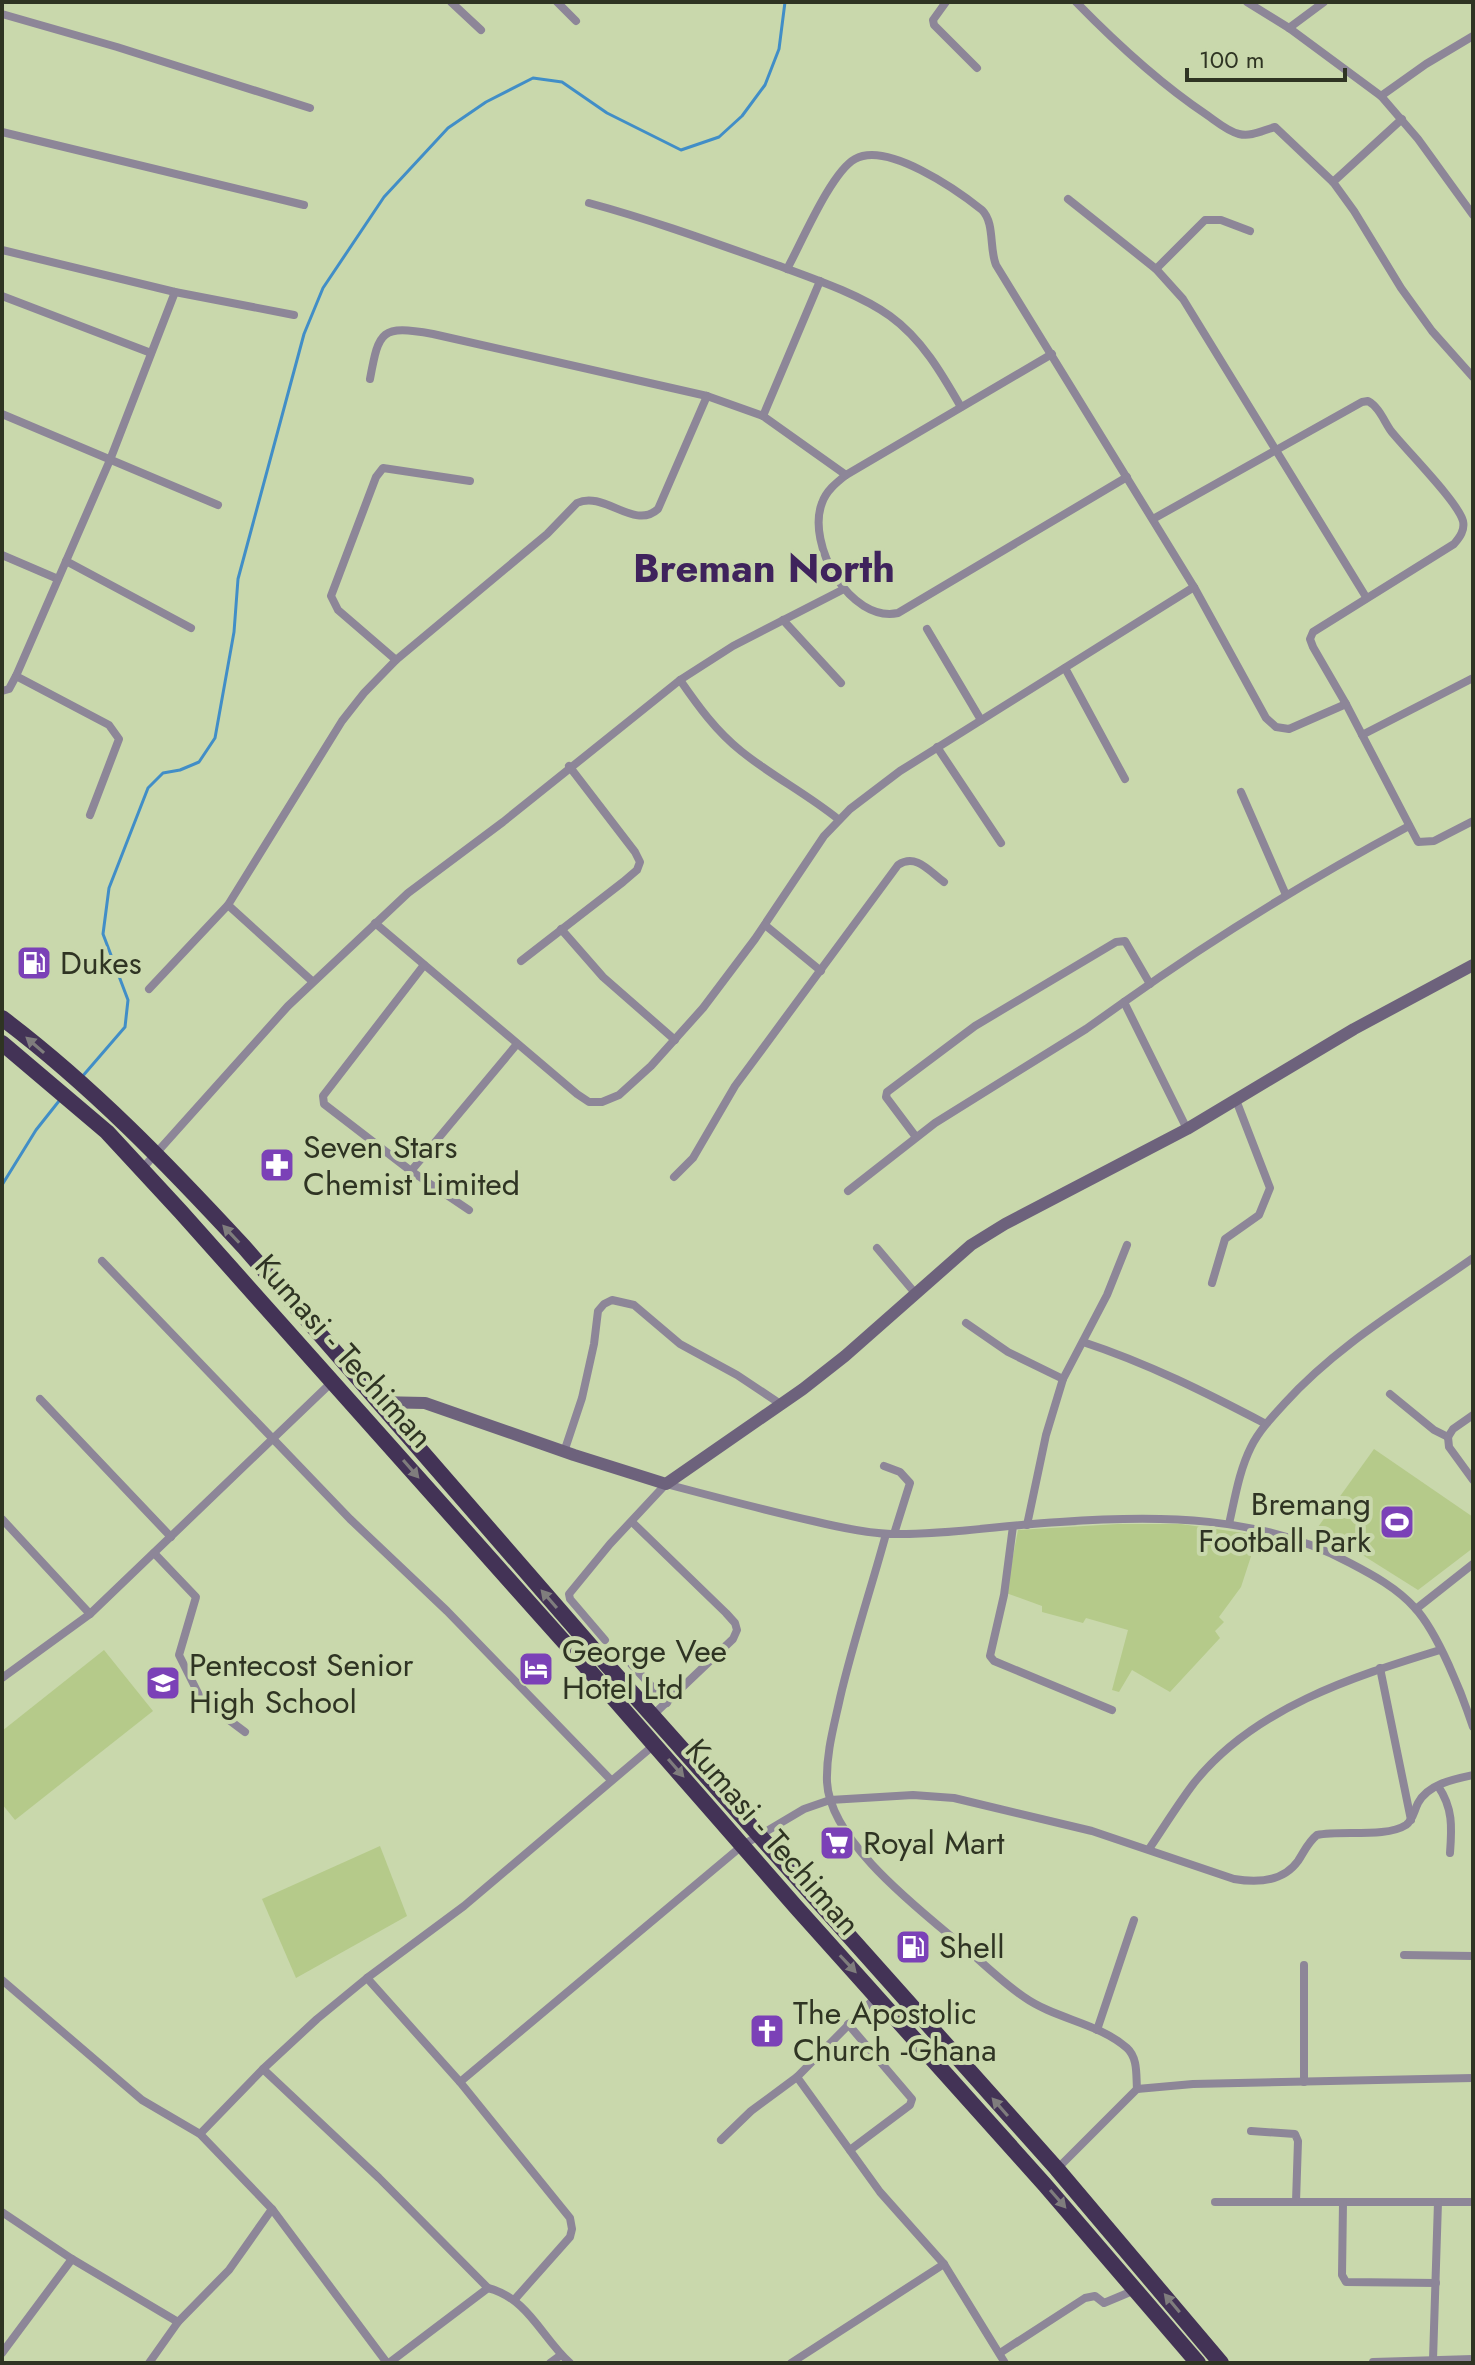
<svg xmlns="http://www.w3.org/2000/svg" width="1475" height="2365" viewBox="0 0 1475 2365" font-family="Jost,sans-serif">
	<rect width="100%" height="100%" fill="#c9d8ac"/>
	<!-- green -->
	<g fill="#b5ca8a">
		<polygon points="1374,1449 1473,1517 1473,1548 1418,1590 1318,1527"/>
		<polygon points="1118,1524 1181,1524 1258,1535 1241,1587 1219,1617 1224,1622 1215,1631 1220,1638 1170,1692 1132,1670 1119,1692 1112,1690 1128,1630 1086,1618 1083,1623 1042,1612 1042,1606 1006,1593 1018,1530"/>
		<polygon points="104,1650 153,1711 15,1820 2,1804 2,1731"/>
		<polygon points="380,1846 407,1916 296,1978 262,1899"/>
	</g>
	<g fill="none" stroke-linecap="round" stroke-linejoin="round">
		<!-- stream -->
		<g stroke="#418ec7" stroke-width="3">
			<polyline points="81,1078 125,1027 128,1000 103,934 109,888 148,788 163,773 180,770 199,762 215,738 234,632 238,579 304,334 323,288 384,197 448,128 486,102 533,78 562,82 607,113 681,150 719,137 742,116 765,85 779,49 785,2"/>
			<polyline points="2,1185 36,1130 59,1101"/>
		</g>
		<!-- street -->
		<g stroke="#8d8698" stroke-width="8">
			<polyline points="451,2 481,30"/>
			<polyline points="557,2 576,21"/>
			<polyline points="946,2 933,20 934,25 977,68"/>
			<path d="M1076 2C1116 43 1159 83 1207 115 1217 122 1227 131 1239 134 1252 137 1263 130 1275 127L1333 182 1354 211 1401 288 1432 331 1473 377"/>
			<polyline points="1247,2 1289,28 1381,96 1418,139 1473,215"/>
			<polyline points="2,14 117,47 310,108"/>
			<polyline points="1289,28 1324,2"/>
			<polyline points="1381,96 1426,64 1473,36"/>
			<polyline points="2,132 304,205"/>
			<polyline points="1333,182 1402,119"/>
			<polyline points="1068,199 1156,269 1183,299 1366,597"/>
			<path d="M589 203C652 220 712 242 774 264 809 277 860 294 890 316 922 339 942 374 961 407"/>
			<polyline points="2,250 175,292 294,315"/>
			<path d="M787 269C801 244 831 172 855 159 887 141 957 190 982 210 995 223 989 248 996 265L1194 587 1266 718 1276 727 1289 729 1346 704 1418 842 1434 841 1473 821"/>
			<polyline points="1156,269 1205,220 1221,220 1250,231"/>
			<polyline points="2,296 151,353"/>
			<path d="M1052 354 846 475C836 483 826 491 822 503 806 544 850 623 898 613L1127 477"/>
			<path d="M370 379C379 330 381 325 433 334L707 396 763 416 846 475"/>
			<polyline points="2,414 218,505"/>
			<polyline points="763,416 820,281"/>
			<path d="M1153 519 1362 402 1368 401C1379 407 1384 421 1391 431 1406 450 1458 502 1463 521 1465 530 1460 537 1454 544L1313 632 1310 639 1313 647 1346 704"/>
			<polyline points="2,555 58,579"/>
			<polyline points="66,561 191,628"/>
			<polyline points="783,620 841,683"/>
			<polyline points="927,629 981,720"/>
			<polyline points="396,660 338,610 331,596 376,477 383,468 470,481"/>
			<polyline points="1065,668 1125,779"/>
			<polyline points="16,676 109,725 119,739 90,815"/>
			<path d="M680 680C698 706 716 731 741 751 772 776 807 794 838 819"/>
			<polyline points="2,691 9,689 16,676 110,460 175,292"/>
			<polyline points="1362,735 1473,678"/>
			<polyline points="937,747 1001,843"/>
			<polyline points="1241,792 1286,895"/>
			<polyline points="375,923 577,1094 589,1102 602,1102 619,1095 651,1066 703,1008 755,939 824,836 850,809 900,771 1194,587"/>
			<polyline points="765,925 821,971"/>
			<polyline points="561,929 603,977 675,1040"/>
			<polyline points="521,961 623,882 637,870 640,862 635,852 569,766"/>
			<polyline points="424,965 323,1096 324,1104 411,1171 469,1210"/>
			<path d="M312 981 228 905 342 721 364 693 396 660 547 534 577 503C604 490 634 531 658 509L707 396"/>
			<polyline points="149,989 228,905"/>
			<path d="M1187 1129 1124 1002C1215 937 1310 879 1409 826"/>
			<polyline points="916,1137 886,1097 887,1092 975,1026 1116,942 1125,941 1150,984"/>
			<polyline points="142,1169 288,1006 408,893 503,822 680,680 733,646 844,589"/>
			<polyline points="411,1171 517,1044"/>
			<path d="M674 1177 693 1158 735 1086 898 865C916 853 929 871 944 882"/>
			<polyline points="848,1191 935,1123 1086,1029 1124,1002"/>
			<polyline points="877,1248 915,1293"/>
			<polyline points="102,1261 350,1519 447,1611 611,1780"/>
			<polyline points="1212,1283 1225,1239 1259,1215 1270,1188 1236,1100"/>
			<polyline points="966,1323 1008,1352 1063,1379"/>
			<path d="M1083 1342C1147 1363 1207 1393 1266 1424"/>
			<polyline points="1390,1394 1434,1430 1448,1437"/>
			<polyline points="40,1399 171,1537"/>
			<polyline points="1448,1437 1449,1447 1473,1480"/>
			<polyline points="1448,1437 1453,1429 1473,1415"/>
			<polyline points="564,1452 582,1398 594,1344 598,1311 604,1304 612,1300 634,1305 680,1344 737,1375 782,1405"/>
			<polyline points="884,1466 900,1472 910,1483 894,1534"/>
			<polyline points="2,1519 90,1614"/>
			<polyline points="632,1522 726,1613 735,1623 737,1630 733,1639 652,1716"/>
			<path d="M1229 1524C1235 1498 1239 1471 1251 1447 1259 1431 1272 1417 1284 1404 1338 1344 1408 1304 1473 1258"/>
			<polyline points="1027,1525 1046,1435 1063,1379 1107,1295 1127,1245"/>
			<polyline points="1013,1526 1004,1595 990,1656 994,1661 1112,1710"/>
			<path d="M886 1534C871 1589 853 1642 840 1698 834 1726 826 1753 827 1782 830 1842 920 1910 964 1947 983 1963 1003 1983 1024 1997 1055 2019 1099 2023 1127 2048 1138 2058 1136 2075 1137 2089"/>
			<polyline points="154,1553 196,1597 179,1655 201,1699 245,1732"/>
			<polyline points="1416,1609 1473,1564"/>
			<path d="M605 1640 570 1599 569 1594 610 1544 666 1484C715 1497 764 1510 813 1521 838 1527 865 1533 891 1534 948 1535 1004 1525 1060 1522 1158 1515 1262 1515 1350 1563 1373 1575 1397 1588 1415 1608 1438 1633 1462 1694 1473 1727"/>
			<polyline points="631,1664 667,1703"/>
			<polyline points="1380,1668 1411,1820"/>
			<polyline points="2,1678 90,1614 333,1381"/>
			<path d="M1438 1786C1453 1808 1452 1827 1450 1853"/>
			<path d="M1149 1849C1164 1827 1178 1804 1194 1783 1254 1708 1352 1677 1440 1650"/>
			<polyline points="1404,1955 1473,1956"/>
			<polyline points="1304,1965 1304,2082"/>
			<polyline points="367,1978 460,2082 570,2218 572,2229 570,2237 515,2299"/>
			<polyline points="2,1980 142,2100 200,2134 272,2209 387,2363"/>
			<polyline points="876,1997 797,2077 880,2192 944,2264 1005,2363"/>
			<polyline points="848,2024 912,2099 910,2105 850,2150"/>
			<polyline points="1097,2030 1134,1920"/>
			<polyline points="263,2069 379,2178 488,2288"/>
			<path d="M460 2082 743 1845 804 1809 830 1800 913 1795 954 1798 1092 1831 1234 1879C1257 1883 1283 1882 1298 1861 1304 1852 1308 1842 1317 1835 1341 1830 1386 1838 1406 1825 1413 1820 1414 1811 1418 1803 1428 1784 1454 1779 1473 1775"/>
			<polyline points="1251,2131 1295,2134 1298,2141 1296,2202"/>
			<polyline points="200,2134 263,2069 317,2019 367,1978 464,1906 654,1745"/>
			<polyline points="721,2140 751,2111 797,2077"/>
			<polyline points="1057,2169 1137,2089 1193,2084 1473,2078"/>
			<polyline points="1215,2202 1473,2202"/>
			<polyline points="1343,2202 1342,2275 1346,2282 1436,2283"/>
			<polyline points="2,2212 72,2259 178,2322"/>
			<polyline points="2,2353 72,2259"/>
			<polyline points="1000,2353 1085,2298 1095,2296 1104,2303 1135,2290"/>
			<polyline points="1433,2360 1438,2202"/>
			<polyline points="1373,2362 1473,2359"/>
			<polyline points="149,2363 178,2322 229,2270 272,2209"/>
			<path d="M389 2363 488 2288C528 2298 542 2338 570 2363"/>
			<polyline points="550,2363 561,2355"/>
			<polyline points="791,2363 944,2264"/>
		</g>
		<!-- secondary -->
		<polyline stroke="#6d627c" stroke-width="12" points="376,1402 425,1403 574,1455 666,1484 803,1389 845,1356 971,1245 1005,1224 1187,1129 1354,1029 1473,965"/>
		<!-- highway -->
		<g stroke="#433356" stroke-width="16">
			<path d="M2 1018C91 1085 169 1166 244 1247L608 1666 1057 2169 1221 2363"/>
			<polyline points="2,1043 107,1132 181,1212 574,1653 796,1907 1045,2185 1198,2363"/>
		</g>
	</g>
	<!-- one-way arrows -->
	<defs><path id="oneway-solid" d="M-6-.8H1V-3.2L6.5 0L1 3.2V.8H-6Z" transform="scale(2)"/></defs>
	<g fill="#7f7d7d">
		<use href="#oneway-solid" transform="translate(35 1045) rotate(-139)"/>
		<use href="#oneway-solid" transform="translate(231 1234) rotate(-133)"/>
		<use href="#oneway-solid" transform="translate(411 1469) rotate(49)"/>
		<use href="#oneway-solid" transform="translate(549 1599) rotate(-131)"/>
		<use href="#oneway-solid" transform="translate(676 1768) rotate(49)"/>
		<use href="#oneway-solid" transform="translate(848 1964) rotate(47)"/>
		<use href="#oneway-solid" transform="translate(1000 2107) rotate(-131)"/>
		<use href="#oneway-solid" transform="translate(1058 2199) rotate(49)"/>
		<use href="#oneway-solid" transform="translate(1172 2303) rotate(-130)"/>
	</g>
	<!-- icons -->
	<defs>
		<symbol id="fuel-square" viewBox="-11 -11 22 22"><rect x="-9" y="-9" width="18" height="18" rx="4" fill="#7b41b7" stroke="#c9d8ac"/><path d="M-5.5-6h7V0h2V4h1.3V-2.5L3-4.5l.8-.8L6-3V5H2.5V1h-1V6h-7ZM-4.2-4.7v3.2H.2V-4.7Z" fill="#fff"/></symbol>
		<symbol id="pharmacy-square" viewBox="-11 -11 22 22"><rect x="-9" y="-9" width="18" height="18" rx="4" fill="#7b41b7" stroke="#c9d8ac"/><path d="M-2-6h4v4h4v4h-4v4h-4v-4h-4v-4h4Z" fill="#fff"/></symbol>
		<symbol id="stadium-square" viewBox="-11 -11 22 22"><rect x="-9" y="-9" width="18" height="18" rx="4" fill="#7b41b7" stroke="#c9d8ac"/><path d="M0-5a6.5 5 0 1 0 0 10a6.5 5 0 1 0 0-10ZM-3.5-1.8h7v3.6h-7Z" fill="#fff"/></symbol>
		<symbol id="hotel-square" viewBox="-11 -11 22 22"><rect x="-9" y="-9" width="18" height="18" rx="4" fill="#7b41b7" stroke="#c9d8ac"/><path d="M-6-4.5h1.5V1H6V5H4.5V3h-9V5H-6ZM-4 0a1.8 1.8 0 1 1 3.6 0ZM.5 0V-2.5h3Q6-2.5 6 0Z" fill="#fff"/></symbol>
		<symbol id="school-square" viewBox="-11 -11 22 22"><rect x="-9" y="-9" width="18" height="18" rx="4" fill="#7b41b7" stroke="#c9d8ac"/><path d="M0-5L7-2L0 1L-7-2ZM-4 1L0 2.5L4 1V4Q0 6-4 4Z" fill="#fff"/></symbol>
		<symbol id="supermarket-square" viewBox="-11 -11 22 22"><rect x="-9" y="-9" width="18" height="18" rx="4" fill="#7b41b7" stroke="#c9d8ac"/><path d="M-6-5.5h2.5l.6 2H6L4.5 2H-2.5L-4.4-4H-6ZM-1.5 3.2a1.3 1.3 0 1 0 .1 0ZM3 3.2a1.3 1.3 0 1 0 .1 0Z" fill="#fff"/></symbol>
		<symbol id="church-square" viewBox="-11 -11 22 22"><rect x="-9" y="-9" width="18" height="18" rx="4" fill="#7b41b7" stroke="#c9d8ac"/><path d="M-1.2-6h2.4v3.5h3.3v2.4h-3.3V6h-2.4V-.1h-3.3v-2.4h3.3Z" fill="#fff"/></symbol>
	</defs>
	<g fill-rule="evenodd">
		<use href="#fuel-square" x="14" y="943" width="40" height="40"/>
		<use href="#pharmacy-square" x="257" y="1145" width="40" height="40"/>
		<use href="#stadium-square" x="1377" y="1502" width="40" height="40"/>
		<use href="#hotel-square" x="516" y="1649" width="40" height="40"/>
		<use href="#school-square" x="143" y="1663" width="40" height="40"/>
		<use href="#supermarket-square" x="817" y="1823" width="40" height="40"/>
		<use href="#fuel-square" x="893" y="1927" width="40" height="40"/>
		<use href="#church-square" x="747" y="2011" width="40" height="40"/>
	</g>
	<g text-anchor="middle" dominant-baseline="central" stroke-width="8" stroke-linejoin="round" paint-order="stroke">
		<!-- poi labels -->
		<g font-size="32" fill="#2f3423" stroke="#c9d8ac" text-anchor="start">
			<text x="60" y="963">Dukes</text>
			<text x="303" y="1147">Seven Stars<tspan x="303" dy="37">Chemist Limited</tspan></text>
			<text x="1371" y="1504" text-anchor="end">Bremang<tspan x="1371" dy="37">Football Park</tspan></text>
			<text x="562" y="1651">George Vee<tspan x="562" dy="37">Hotel Ltd</tspan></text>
			<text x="189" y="1665">Pentecost Senior<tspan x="189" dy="37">High School</tspan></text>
			<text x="863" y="1843">Royal Mart</text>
			<text x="939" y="1947">Shell</text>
			<text x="793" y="2013">The Apostolic<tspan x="793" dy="37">Church -Ghana</tspan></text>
		</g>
		<!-- street labels -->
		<g font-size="32" fill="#2f3423" stroke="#c9d8ac">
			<text transform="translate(344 1351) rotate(48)">Kumasi - Techiman</text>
			<text transform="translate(773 1837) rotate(49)">Kumasi - Techiman</text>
		</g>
		<!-- district labels -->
		<g font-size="40" font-weight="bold" fill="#3f235c" stroke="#c9d8ac">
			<text x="764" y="568">Breman North</text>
		</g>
	</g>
	<!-- border -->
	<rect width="1475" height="2365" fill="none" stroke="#2f3423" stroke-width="8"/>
	<!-- scale -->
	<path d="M1187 68v12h158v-12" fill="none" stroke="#2f3423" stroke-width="4"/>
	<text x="1199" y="68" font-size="24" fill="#2f3423" stroke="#c9d8ac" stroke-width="6" paint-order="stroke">100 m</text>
</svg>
